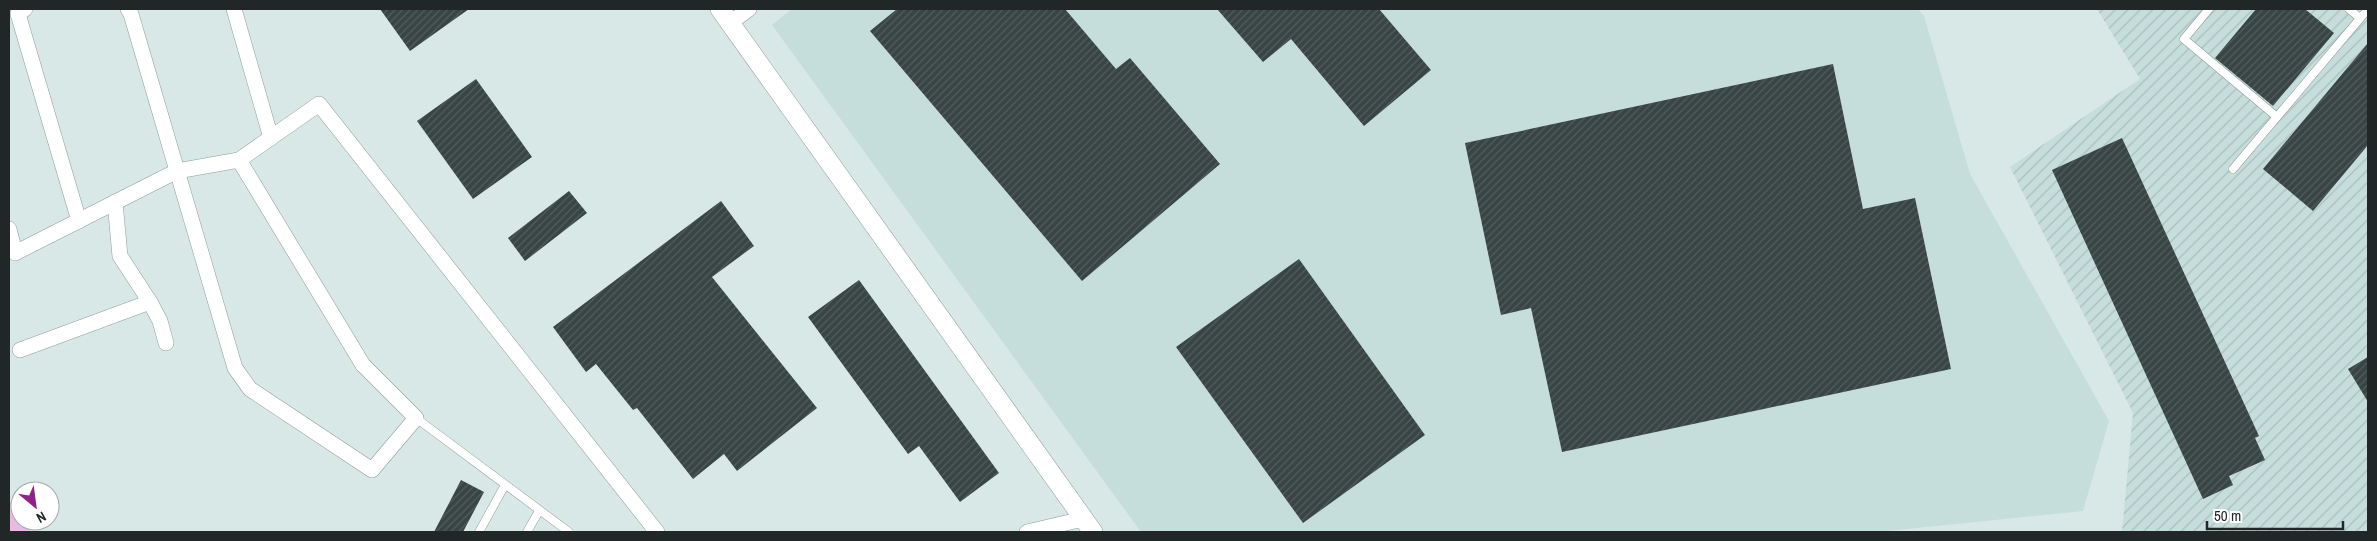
<svg xmlns="http://www.w3.org/2000/svg" width="2377" height="541" viewBox="0 0 2377 541" font-family="'Archivo Narrow',sans-serif">
	<defs>
		<pattern id="industrial-furrows" width="10" height="10" patternUnits="userSpaceOnUse" patternTransform="scale(1.25)"><rect width="10" height="10" fill="#c5dedc"/><path d="M-1 1l2-2M0 10L10 0M9 11l2-2" fill="none" stroke="#a9bebd"/></pattern>
		<pattern id="building-hatch" width="6" height="6" patternUnits="userSpaceOnUse" patternTransform="scale(1.25)"><rect width="6" height="6" fill="#384544"/><path d="M-1 1l2-2M0 6l6-6M5 7l2-2" fill="none" stroke="#525d5c"/></pattern>
	</defs>
	<rect width="100%" height="100%" fill="#d8e8e7"/>
	<!-- built -->
	<polygon fill="#c5dedc" points="792,9 1918,9 1924,16 1970,174 2109,421 2083,511 1878,532 1141,532 772,25"/>
	<!-- industrial -->
	<polygon fill="url(#industrial-furrows)" points="2097,9 2368,9 2368,532 2122,532 2133,413 2010,167 2140,79"/>
	<!-- building -->
	<g fill="url(#building-hatch)">
		<polygon points="380,9 469,9 410,51"/>
		<polygon points="897,9 1065,9 1116,69 1130,58 1220,164 1082,281 870,31"/>
		<polygon points="1217,9 1379,9 1431,70 1364,126 1291,39 1263,62"/>
		<polygon points="2256,9 2305,9 2334,33 2273,106 2215,58"/>
		<polygon points="2368,43 2368,145 2313,211 2263,169"/>
		<polygon points="1833,64 1863,209 1915,198 1951,369 1562,452 1531,308 1501,315 1465,143"/>
		<polygon points="476,79 532,157 473,199 417,121"/>
		<polygon points="2122,138 2259,436 2255,438 2265,460 2229,476 2233,485 2203,499 2052,170"/>
		<polygon points="569,191 587,213 525,261 508,238"/>
		<polygon points="721,201 754,246 712,277 817,408 737,471 724,454 693,479 637,408 633,410 596,364 586,372 553,327"/>
		<polygon points="1299,259 1425,435 1303,523 1176,347"/>
		<polygon points="859,280 999,473 960,502 919,446 908,454 808,317"/>
		<polygon points="2368,357 2368,402 2348,369"/>
		<polygon points="461,480 484,492 463,532 434,532"/>
	</g>
	<g fill="none" stroke-linecap="round" stroke-linejoin="round">
		<defs>
			<g id="service">
				<polyline points="2209,9 2184,39 2277,117"/>
				<polyline points="2349,9 2360,18"/>
				<polyline points="2233,169 2368,9"/>
				<polyline points="416,418 569,532"/>
				<polyline points="479,532 505,485"/>
				<polyline points="527,532 539,511"/>
			</g>
			<g id="minor">
				<polyline points="25,9 18,14 79,221"/>
				<polyline points="128,9 131,14 235,368 250,389 372,470 416,418 363,365 239,160"/>
				<polyline points="234,9 271,138"/>
				<polyline points="730,23 749,9"/>
				<polyline points="115,202 120,256 150,302 160,321 166,343"/>
				<polyline points="9,229 15,253 177,171 239,160 319,104 657,532"/>
				<polyline points="20,350 150,302"/>
				<polyline points="1027,532 1083,519"/>
			</g>
			<polyline id="tertiary" points="720,9 1093,532"/>
			<polyline id="primary" points="9,515 17,532"/>
		</defs>
		<!-- service casing -->
		<use href="#service" stroke="#8e9e9c" stroke-width="9"/>
		<!-- minor casing -->
		<use href="#minor" stroke="#8e9e9c" stroke-width="16"/>
		<!-- tertiary casing -->
		<use href="#tertiary" stroke="#8e9e9c" stroke-width="20"/>
		<!-- primary casing -->
		<use href="#primary" stroke="#c1c3c3" stroke-width="26"/>
		<!-- service -->
		<use href="#service" stroke="#fff" stroke-width="8"/>
		<!-- minor -->
		<use href="#minor" stroke="#fff" stroke-width="15"/>
		<!-- tertiary -->
		<use href="#tertiary" stroke="#fff" stroke-width="19"/>
		<!-- primary -->
		<use href="#primary" stroke="#e9b9e3" stroke-width="25"/>
	</g>
	<!-- border -->
	<rect width="2377" height="541" fill="none" stroke="#212727" stroke-width="20"/>
	<!-- north arrow -->
	<g transform="translate(35 506) rotate(151)"><circle r="24" fill="#ffffff" stroke="#a6a9a9"/>
	<path d="M0-4L9 19L0 12L-9 19Z" fill="#8e2286"/>
	<text y="-8" font-size="14" font-weight="bold" text-anchor="middle" fill="#212727">N</text>
	</g>
	<!-- scale -->
	<path d="M2207 521v8h136v-8" fill="none" stroke="#212727" stroke-width="2.5"/>
	<text x="2214" y="521" font-size="15" fill="#212727" stroke="#ffffff" stroke-width="4" paint-order="stroke">50 m</text>
</svg>
